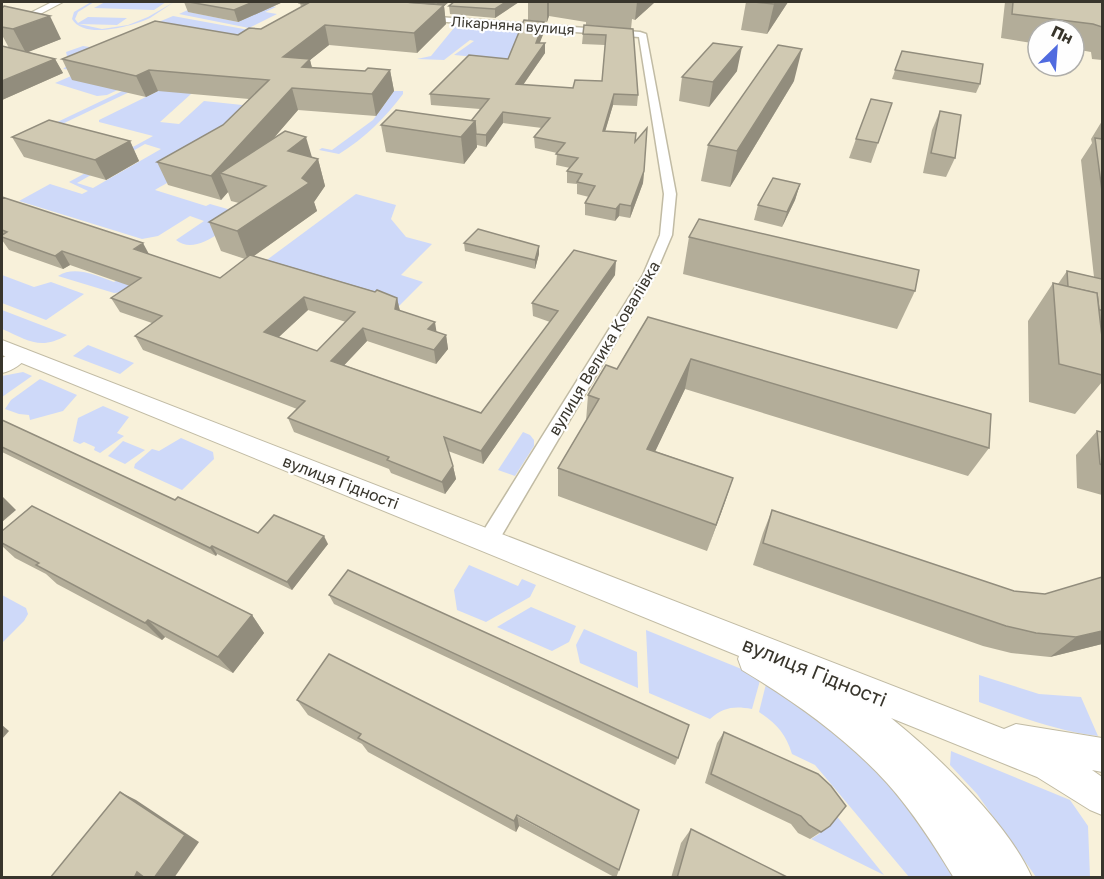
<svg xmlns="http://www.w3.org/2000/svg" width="1104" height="879" viewBox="0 0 1104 879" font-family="'Golos Text',sans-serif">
	<rect width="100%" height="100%" fill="#f8f1da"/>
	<!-- green -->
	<g fill="#ced9f9" fill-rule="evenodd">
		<path d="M91 2H94L78 12 75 19 78 23 88 17 127 18 117 25 79 24 102 29 128 25 148 17 174 2C166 7 158 13 150 18 133 26 84 40 72 19L74 12Z"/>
		<polygon points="105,2 166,2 154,10 94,8"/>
		<polygon points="272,6 276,7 265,12 277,14 249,28 179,14 190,9 189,12 238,22"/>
		<polygon points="173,16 276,35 74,70 63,69 79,56 68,60 66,52 83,46 96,48"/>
		<polygon points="458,23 523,27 509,60 454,55 474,41 470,40 444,60 417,59 431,56"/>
		<polygon points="152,41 200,51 107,95 97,96 55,83"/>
		<path d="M202 53 223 57 212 75 160 122 179 124 204 101 252 106C249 145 185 172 155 190L206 206 210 204 245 214C227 226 197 257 176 240L204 221 190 216 158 236 142 239 19 201 50 184 82 194 88 191 69 182 153 136 99 122V120L217 62 201 58 60 125 73 129 69 132 91 139 50 128 49 126ZM145 144 161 149 93 188 77 183Z"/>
		<path d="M394 91H403V94C385 118 365 138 339 154L319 150 322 148 332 150 373 120Z"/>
		<polygon points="356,194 396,205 391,219 406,237 432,244 401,275 423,282 395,310 256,268"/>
		<path d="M155 270 124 292 114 293 58 276C75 265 97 276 114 282L126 275Z"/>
		<polygon points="2,275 34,287 51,282 84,294 46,320 2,303"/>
		<path d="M2 310 67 335C40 351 28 340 2 329Z"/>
		<polygon points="88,345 134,363 120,374 73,356"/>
		<polygon points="23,372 32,376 2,397 2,376"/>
		<polygon points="40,379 77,395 63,411 30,420 29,415 19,414 5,409 11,400"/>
		<polygon points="103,406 129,417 117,433 124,436 100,453 94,450 95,447 84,442 80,444 73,441 78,418"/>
		<polygon points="523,432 530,435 534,440 534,446 515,476 498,470"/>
		<polygon points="181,438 213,452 214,459 182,490 134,468 135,464 152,449 159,451"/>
		<polygon points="123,441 145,450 125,464 108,456"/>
		<polygon points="469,565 518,586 522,579 536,585 530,597 486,622 457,610 454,590"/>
		<polygon points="2,595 26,608 28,614 24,621 2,643"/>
		<polygon points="531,607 576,626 569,642 552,651 497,627"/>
		<polygon points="584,629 637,652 638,688 580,663 576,645"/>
		<path d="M646 630 761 677 752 709C734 706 724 707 710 719L649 693Z"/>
		<path d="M979 675 1039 694 1081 697 1098 736C1057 731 1018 716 979 702Z"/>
		<path d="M767 680 866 756 930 829 960 877H909L815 765 792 754C786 734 776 723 759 712Z"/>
		<polygon points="951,751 1070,800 1088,826 1090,877 1036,877 977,794 950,765"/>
		<polygon points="835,814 884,875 811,839 819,834"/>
	</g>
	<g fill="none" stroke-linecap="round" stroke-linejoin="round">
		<defs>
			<polygon id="minor" points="425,16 640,32 646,34 676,194 672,235 655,275 496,545 489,547 482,545 480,539 482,533 643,275 660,235 664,194 639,37 422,20 421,18"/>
			<g id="tertiary">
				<polygon points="52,2 63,2 2,34 2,27"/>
				<path d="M20 348 27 350 29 354C24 363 12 371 2 373V358Z"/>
			</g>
			<path id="secondary" d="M2 340 1004 729 1016 724 1102 738V772L1092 770 1102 777V815L1090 810 1037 777 891 718C935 753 1010 825 1032 878H954C934 845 913 812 887 783 846 738 794 701 742 670L738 659 739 656 2 355Z"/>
		</defs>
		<!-- minor casing -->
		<use href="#minor" stroke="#c1bba4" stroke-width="3"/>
		<!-- tertiary casing -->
		<use href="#tertiary" stroke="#c1bba4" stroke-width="2"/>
		<!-- secondary casing -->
		<use href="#secondary" stroke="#c1bba4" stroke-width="2"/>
		<!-- minor -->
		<use href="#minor" fill="#fff" fill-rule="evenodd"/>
		<!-- tertiary -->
		<use href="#tertiary" fill="#fff" fill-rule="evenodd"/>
		<!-- secondary -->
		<use href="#secondary" fill="#fff" fill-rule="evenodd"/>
	</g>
	<!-- wall -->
	<g fill="#b3ad99" fill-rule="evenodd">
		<polygon points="184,2 283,2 238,22 188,12"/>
		<path d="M302 2H449L444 6 446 24 417 53 329 45 310 60 312 68 365 71 390 70 394 91 376 116 298 110 273 139 312 157 318 159 325 186 314 202 317 211 254 256 397 298 400 311 437 332 446 335 448 349 436 364 367 341 344 365 481 413 550 322 533 316 532 303 615 275 483 464 448 451 453 466 456 479 445 494 391 473 389 469 294 432 288 418 297 409 143 350 135 336 152 323 120 312 111 298 130 286 70 265 63 269 9 250 2 240V197L149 254 220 278 245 259 221 251 209 222 239 203 231 201 228 192 221 200 168 185 157 162 223 125 249 99 158 91 146 97 72 80 62 59 238 35 261 29 301 7 300 3ZM308 310 346 322 317 351 279 337Z"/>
		<polygon points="454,2 519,2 495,18 450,14 449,6"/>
		<polygon points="528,2 655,2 635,20 632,19 631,29 586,25 586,22 549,16 547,22 528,20"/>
		<polygon points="746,2 788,2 767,34 741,30"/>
		<polygon points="1005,2 1102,2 1102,60 1092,59 1091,52 1074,49 1074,30 1038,30 1038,44 1001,38"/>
		<polygon points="2,8 61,39 27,52 55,59 63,73 2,100 2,46 9,48 2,35"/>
		<polygon points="633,29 638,95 637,106 613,105 605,131 635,142 644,171 643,183 630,218 619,216 615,221 585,215 585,203 589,197 577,194 577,184 567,183 567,171 570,168 556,165 557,153 535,148 534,137 542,128 503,123 486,147 477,145 477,147 464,164 386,152 381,125 471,121 480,109 431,105 430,94 508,59 544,32 539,43 545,43 545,53 523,85 573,88 602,81 605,45 582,44 583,34"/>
		<polygon points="902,51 980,84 976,93 892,79"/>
		<polygon points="737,71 709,107 679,101 682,77"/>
		<polygon points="794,81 730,187 701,181 708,145"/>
		<polygon points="940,111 955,158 946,177 923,173 932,130"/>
		<polygon points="1102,121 1102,382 1075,414 1029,402 1028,321 1053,283 1058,284 1067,271 1094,277 1081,160 1092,143 1091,139"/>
		<polygon points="12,137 130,141 139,161 106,180 24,157"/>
		<polygon points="856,139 878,143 871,163 849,158"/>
		<polygon points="800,184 795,200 782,227 754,220 758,205"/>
		<polygon points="689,237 915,291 897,329 683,274"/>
		<polygon points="464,243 539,254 535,269 465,251"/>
		<polygon points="648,317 989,448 968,476 685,389 655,451 733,478 707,551 558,496 558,468 586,421 588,395 617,369"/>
		<polygon points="2,420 175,500 258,533 328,544 292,590 217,554 216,556 2,452"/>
		<polygon points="1097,431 1102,432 1102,495 1077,488 1076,455"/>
		<polygon points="772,510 1014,591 1045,594 1102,577 1102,644 1050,657 1011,653 983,646 753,565 763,533"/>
		<polygon points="2,531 252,615 264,633 233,673 165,637 162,640 57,584 46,574 15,558 2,546"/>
		<polygon points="329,595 678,758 675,765 334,604"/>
		<polygon points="297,700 619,870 616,878 519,826 516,832 368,752 362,744 308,715"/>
		<polygon points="724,732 830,826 810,839 798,833 791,824 705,783 717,743"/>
		<polygon points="691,829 789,878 671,878 681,843"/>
	</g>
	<!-- shaded-wall -->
	<g fill="#928d7d">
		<polygon points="253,2 283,2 238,22 234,10"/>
		<polygon points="439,2 449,2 444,6 446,24 417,53 414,33 435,5"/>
		<polygon points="506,2 519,2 495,18 495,9"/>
		<polygon points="547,2 549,2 549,16 547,22"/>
		<polygon points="637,2 655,2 635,20"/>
		<polygon points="776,2 788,2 767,34 774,4"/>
		<polygon points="50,16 61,39 26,53 13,29"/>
		<polygon points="544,22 544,32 536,53 536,43"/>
		<polygon points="325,25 329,45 310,60 315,80 283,57"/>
		<polygon points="545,43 545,53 516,95 516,84"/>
		<polygon points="742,47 737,71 709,107 713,82"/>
		<polygon points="802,49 794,81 730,187 737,151"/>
		<polygon points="55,59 63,73 2,100 2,81"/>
		<polygon points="149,70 158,91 146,97 136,76"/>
		<polygon points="390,70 394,91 376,116 372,94"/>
		<polygon points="292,88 298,110 239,178 220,173 228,192 221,200 211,176"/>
		<polygon points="614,94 613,105 602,142 603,131"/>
		<polygon points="503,112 503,123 486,147 486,135"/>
		<polygon points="475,121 477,147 464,164 461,137"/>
		<polygon points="306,137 314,164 288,151"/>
		<polygon points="130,141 139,161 106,180 95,160"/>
		<polygon points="318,159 325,186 314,202 317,211 248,260 237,231 302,178"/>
		<polygon points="644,171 643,183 630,218 631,206"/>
		<polygon points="800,184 795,200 782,227 787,212"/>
		<polygon points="620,204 619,216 615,221 616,209"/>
		<polygon points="143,243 150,256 134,249"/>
		<polygon points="539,246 539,254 535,269 535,260"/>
		<polygon points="62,251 70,265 63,269 55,256"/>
		<polygon points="616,261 615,275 483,464 481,451"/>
		<polygon points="304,297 308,310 270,345 264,332"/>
		<polygon points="397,298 400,312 395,309"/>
		<polygon points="435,322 437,335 428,329"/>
		<polygon points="363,328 367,341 336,374 331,361"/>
		<polygon points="446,335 448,349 436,364 434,350"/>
		<polygon points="691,359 685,389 643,477 647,449"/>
		<polygon points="453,466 456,479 445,494 442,482"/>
		<polygon points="733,478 724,505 707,551 716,525"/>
		<polygon points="2,496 16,510 2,522"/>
		<polygon points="324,536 328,544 292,590 287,582"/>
		<polygon points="212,546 217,554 216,556 210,548"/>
		<polygon points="252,615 264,633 233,673 218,657"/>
		<polygon points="148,620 165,637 162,640 145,623"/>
		<polygon points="1102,631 1102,644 1050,657 1076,637"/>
		<polygon points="2,725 9,731 2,739"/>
		<polygon points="120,792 136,800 199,842 174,878 154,878"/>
		<polygon points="517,815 519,826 516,832 514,821"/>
		<polygon points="137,872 152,878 134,878"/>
	</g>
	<!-- building -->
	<g fill="#d0c9b2" stroke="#928d7d" stroke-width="1.5" fill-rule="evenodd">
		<polygon points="189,2 253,2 234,10"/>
		<polygon points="302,2 310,2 305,4 300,3"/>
		<polygon points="310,2 404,2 444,5 414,33 325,25 283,57 310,59 302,67 365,71 368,68 390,70 372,94 292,88 211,176 157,162 223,125 269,80 149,70 136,76 62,59 155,21 238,35 249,28 261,29"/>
		<polygon points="404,2 439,2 437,4"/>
		<polygon points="454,2 506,2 495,9 449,6"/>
		<polygon points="754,2 776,2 774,4"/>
		<polygon points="1013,2 1102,2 1102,27 1093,24 1012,14"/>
		<polygon points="4,6 50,16 13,29 2,27 2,8"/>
		<polygon points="524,20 544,22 536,43 545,43 516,84 573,88 575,80 602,81 606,35 583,34 584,25 633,29 638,95 614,94 603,131 636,133 635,142 647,128 644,171 631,206 620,204 616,209 585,203 595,186 577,182 582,174 567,171 578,158 556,154 565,143 534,137 550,118 503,112 486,135 476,134 475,121 471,121 489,99 430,94 469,55 508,59"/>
		<polygon points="713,43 742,47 713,82 682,77"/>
		<polygon points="778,45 802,49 737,151 708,145"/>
		<polygon points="2,46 55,59 2,81"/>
		<polygon points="902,51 983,64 980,84 895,70"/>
		<polygon points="871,99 892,103 878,143 856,139"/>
		<polygon points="396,110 475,121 461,137 381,125"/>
		<polygon points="940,111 961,115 955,158 931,153"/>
		<polygon points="49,120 130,141 95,160 12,137"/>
		<polygon points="285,131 306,137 288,151 318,159 302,178 309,183 237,231 209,222 266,186 220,173"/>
		<polygon points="1095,138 1102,139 1102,191"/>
		<polygon points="773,178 800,184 787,212 758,205"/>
		<path d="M2 197 143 243 134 249 220 278 250 255 375 292 377 290 397 298 395 309 435 322 428 329 446 335 434 350 363 328 331 361 481 413 558 311 532 303 574 250 616 261 481 451 444 437 453 466 442 482 387 460 389 457 288 418 305 401 135 336 162 316 111 298 141 278 62 251 55 256 2 237V235L7 232 2 230ZM304 297 355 312 317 351 264 332Z"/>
		<polygon points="699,219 919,270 915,291 689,237"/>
		<polygon points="478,229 539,246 535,260 464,243"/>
		<polygon points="1067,271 1102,279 1102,310 1099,310 1097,293 1068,287"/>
		<polygon points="1053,283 1097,293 1102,337 1102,375 1059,364"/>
		<polygon points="648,317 991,414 989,448 691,359 647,449 733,478 716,525 558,468 599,399 588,395 606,365 617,369"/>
		<polygon points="2,420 175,500 178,497 258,533 274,515 324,536 287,582 212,546 210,548 2,447"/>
		<polygon points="1097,431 1102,432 1102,465 1100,464"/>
		<polygon points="32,506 252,615 218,657 148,620 145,623 36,565 39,563 2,543 2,531"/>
		<polygon points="772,510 1014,591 1045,594 1102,577 1102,631 1076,637 1036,633 1006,626 763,543"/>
		<polygon points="348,570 689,725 678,758 329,595"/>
		<polygon points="329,654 639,810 619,870 517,815 514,821 358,738 361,734 297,700"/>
		<polygon points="724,732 818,774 831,786 846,806 830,826 821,832 809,825 801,816 711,774"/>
		<polygon points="120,792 185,835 154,878 145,878 137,872 134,878 50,878"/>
		<polygon points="691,829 789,878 677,878"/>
	</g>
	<g text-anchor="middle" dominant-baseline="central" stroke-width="4.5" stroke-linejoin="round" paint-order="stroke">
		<!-- far-street labels -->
		<g font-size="14" fill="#38352c" stroke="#fefefe">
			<text transform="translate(513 25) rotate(4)">Лікарняна вулиця</text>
		</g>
		<!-- street labels -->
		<g font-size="16" fill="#38352c" stroke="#fefefe">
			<text transform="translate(604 348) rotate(-59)">вулиця Велика Ковалівка</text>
			<text transform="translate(341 482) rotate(21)">вулиця Гідності</text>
		</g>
		<!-- near-street labels -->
		<g font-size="20" fill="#38352c" stroke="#fefefe">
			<text transform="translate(815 671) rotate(22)">вулиця Гідності</text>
		</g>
	</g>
	<!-- border -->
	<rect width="1104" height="879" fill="none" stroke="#38352c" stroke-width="6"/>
	<!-- north arrow -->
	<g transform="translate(1056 48) rotate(25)"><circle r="28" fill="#fefefe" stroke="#afaeaa" stroke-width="1.5"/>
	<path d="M0-4.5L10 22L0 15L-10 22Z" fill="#506bdf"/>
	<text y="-9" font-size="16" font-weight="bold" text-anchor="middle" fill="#38352c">Пн</text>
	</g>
</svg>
